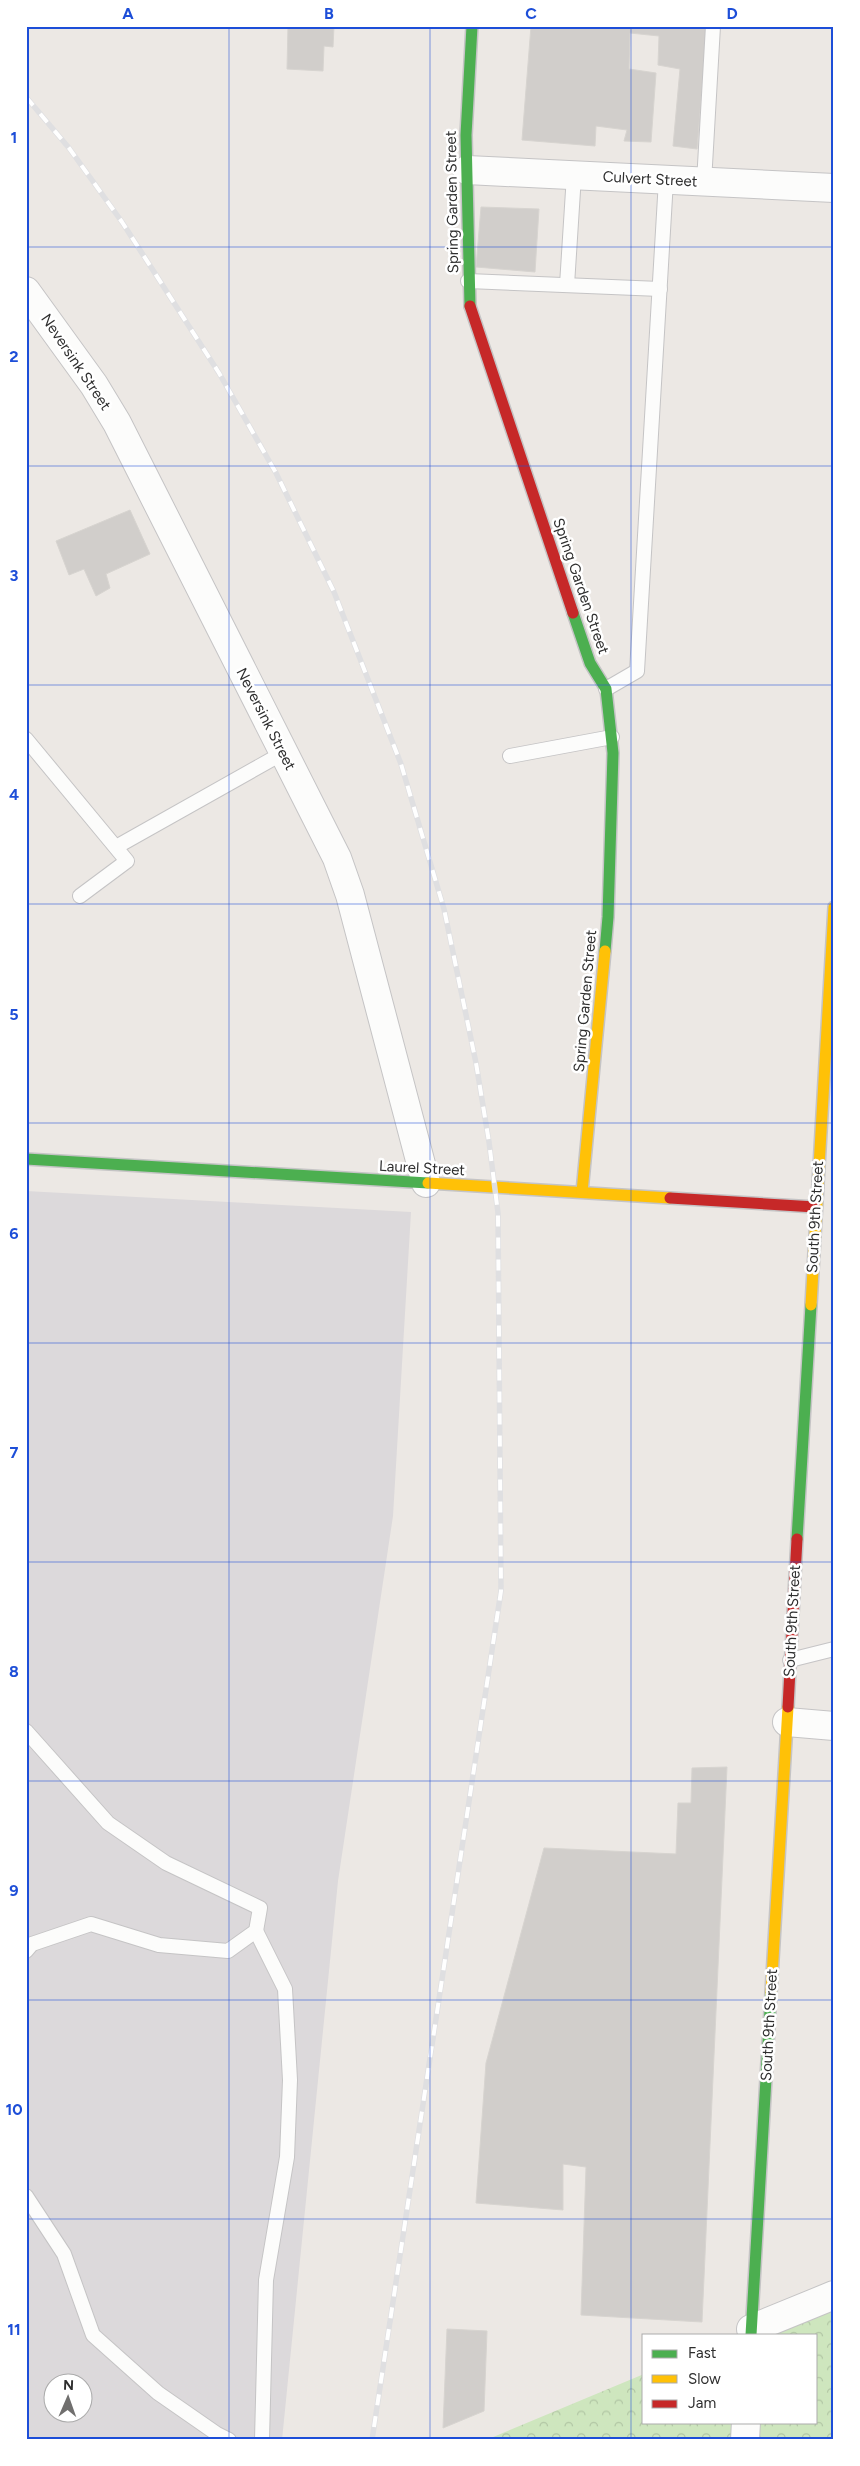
<svg xmlns="http://www.w3.org/2000/svg" width="860" height="2466" viewBox="0 0 860 2466" font-family="Figtree,sans-serif">
	<defs>
		<pattern id="park-crowns" width="20" height="18" patternUnits="userSpaceOnUse" patternTransform="scale(1.25)"><rect width="20" height="18" fill="#cee6be"/><path d="M2 6a3 3 0 1 1 6 0M12 15a3 3 0 1 1 6 0" fill="none" stroke="#b1c6a4"/></pattern>
	</defs>
	<rect width="100%" height="100%" fill="#ece8e4"/>
	<!-- industrial -->
	<path fill="#dcd9db" fill-rule="evenodd" d="M26 1191 411 1212 393 1516 338 1881 282 2440H26ZM52 2384H82V2414H52Z"/>
	<!-- park -->
	<polygon fill="url(#park-crowns)" points="834,2295 834,2440 486,2440 644,2374 644,2422 816,2422 816,2335 737,2335"/>
	<!-- building -->
	<g fill="#d1cecb" stroke="#d7d4d0">
		<polygon points="288,26 334,26 333,47 324,46 323,71 287,69"/>
		<polygon points="531,26 707,26 697,149 673,146 680,69 658,65 659,36 630,33 629,69 656,73 651,142 624,141 627,130 596,126 595,146 522,140"/>
		<polygon points="481,207 539,209 535,272 476,267"/>
		<polygon points="130,510 150,554 106,574 110,588 96,596 84,569 69,575 56,541"/>
		<polygon points="727,1767 702,2322 581,2315 586,2167 563,2164 563,2210 476,2203 486,2063 544,1848 676,1854 678,1803 691,1803 692,1768"/>
		<polygon points="447,2329 487,2331 484,2411 443,2428"/>
	</g>
	<g fill="none" stroke-linecap="round" stroke-linejoin="round">
		<defs>
			<g id="lane">
				<polyline points="704,182 713,26"/>
				<polyline points="468,281 660,289"/>
				<polyline points="567,285 574,175"/>
				<polyline points="606,689 637,671 666,180"/>
				<polyline points="26,739 127,861 80,896"/>
				<polyline points="510,756 612,737"/>
				<polyline points="116,847 283,753"/>
				<polyline points="790,1660 834,1649"/>
				<polyline points="26,1731 108,1823 166,1863 260,1908 256,1931 228,1951 159,1945 91,1924 32,1944 26,1951"/>
				<polyline points="256,1931 285,1989 290,2080 287,2157 266,2280 262,2440"/>
				<polyline points="26,2196 64,2254 93,2335 158,2393 217,2434 229,2440"/>
			</g>
			<g id="street">
				<polyline points="467,170 834,188"/>
				<polyline points="26,291 94,385 117,423 337,858 350,895 426,1183"/>
				<polyline points="787,1722 834,1726"/>
				<polyline points="751,2329 834,2295"/>
				<polyline points="745,2440 746,2422"/>
			</g>
			<g id="fast">
				<polyline points="470,306 466,135 472,26"/>
				<polyline points="573,613 590,663 606,689 613,753 608,917 605,951"/>
				<polyline points="26,1159 428,1183"/>
				<polyline points="797,1539 811,1305"/>
				<polyline points="751,2335 771,1993"/>
			</g>
			<g id="slow">
				<polyline points="428,1183 670,1198"/>
				<polyline points="582,1192 605,951"/>
				<polyline points="811,1305 834,907"/>
				<polyline points="771,1993 788,1707"/>
			</g>
			<g id="jam">
				<polyline points="470,306 573,613"/>
				<polyline points="670,1198 815,1207"/>
				<polyline points="788,1707 797,1539"/>
			</g>
		</defs>
		<!-- lane casing -->
		<use href="#lane" stroke="#c5c4c5" stroke-width="16"/>
		<!-- street casing -->
		<use href="#street" stroke="#c5c4c5" stroke-width="30"/>
		<!-- fast casing -->
		<use href="#fast" stroke="#c5c4c5" stroke-width="14"/>
		<!-- slow casing -->
		<use href="#slow" stroke="#c5c4c5" stroke-width="14"/>
		<!-- jam casing -->
		<use href="#jam" stroke="#c5c4c5" stroke-width="14"/>
		<!-- lane -->
		<use href="#lane" stroke="#fcfcfb" stroke-width="14"/>
		<!-- street -->
		<use href="#street" stroke="#fcfcfb" stroke-width="28"/>
		<!-- fast -->
		<use href="#fast" stroke="#4caf50" stroke-width="11"/>
		<!-- slow -->
		<use href="#slow" stroke="#ffc107" stroke-width="11"/>
		<!-- jam -->
		<use href="#jam" stroke="#c62828" stroke-width="11"/>
		<defs>
			<polyline id="rail" points="26,97 69,148 122,222 219,373 276,473 334,592 401,764 444,909 476,1063 489,1142 498,1213 501,1591 372,2440"/>
		</defs>
		<!-- rail casing -->
		<use href="#rail" stroke="#dfdfe1" stroke-width="5.5"/>
		<!-- rail -->
		<use href="#rail" stroke="#fff" stroke-width="4" stroke-dasharray="11" stroke-linecap="butt"/>
	</g>
	<!-- grid -->
	<path fill="none" stroke="#1d4ed8" stroke-width="1" stroke-opacity="0.55" d="M229 26V2440M430 26V2440M631 26V2440M26 247H834M26 466H834M26 685H834M26 904H834M26 1123H834M26 1343H834M26 1562H834M26 1781H834M26 2000H834M26 2219H834"/>
	<g text-anchor="middle" dominant-baseline="central" stroke-width="5" stroke-linejoin="round" paint-order="stroke">
		<!-- street labels -->
		<g font-size="15" fill="#2e2e2e" stroke="#fff">
			<text transform="translate(650 179) rotate(3)">Culvert Street</text>
			<text transform="translate(452 202) rotate(-91)">Spring Garden Street</text>
			<text transform="translate(76 362) rotate(56)">Neversink Street</text>
			<text transform="translate(581 586) rotate(71)">Spring Garden Street</text>
			<text transform="translate(266 719) rotate(63)">Neversink Street</text>
			<text transform="translate(585 1001) rotate(-85)">Spring Garden Street</text>
			<text transform="translate(422 1168) rotate(3)">Laurel Street</text>
			<text transform="translate(815 1217) rotate(-87)">South 9th Street</text>
			<text transform="translate(792 1621) rotate(-87)">South 9th Street</text>
			<text transform="translate(769 2025) rotate(-87)">South 9th Street</text>
		</g>
	</g>
	<!-- border -->
	<rect width="860" height="2466" fill="none" stroke="#ffffff" stroke-width="55"/>
	<!-- legend -->
	<rect x="642" y="2334" width="175" height="90" fill="#ffffff" stroke="#ababab"/>
	<rect x="652" y="2350" width="25" height="8" fill="#4caf50" stroke="#ababab"/>
	<text x="688" y="2358" font-size="15" fill="#2e2e2e">Fast</text>
	<rect x="652" y="2375" width="25" height="8" fill="#ffc107" stroke="#ababab"/>
	<text x="688" y="2384" font-size="15" fill="#2e2e2e">Slow</text>
	<rect x="652" y="2400" width="25" height="8" fill="#c62828" stroke="#ababab"/>
	<text x="688" y="2408" font-size="15" fill="#2e2e2e">Jam</text>
	<!-- north arrow -->
	<g transform="translate(68 2398) rotate(2)"><circle r="24" fill="#ffffff" stroke="#ababab"/>
	<path d="M0-4L9 19L0 12L-9 19Z" fill="#706f6e"/>
	<text y="-8" font-size="14" font-weight="bold" text-anchor="middle" fill="#2e2e2e">N</text>
	</g>
	<rect x="28" y="28" width="804" height="2410" fill="none" stroke="#1d4ed8" stroke-width="2"/>
	<g font-size="16" text-anchor="middle" font-weight="bold" fill="#1d4ed8">
		<text x="128" y="19">A</text>
		<text x="329" y="19">B</text>
		<text x="531" y="19">C</text>
		<text x="732" y="19">D</text>
		<text x="14" y="143">1</text>
		<text x="14" y="362">2</text>
		<text x="14" y="581">3</text>
		<text x="14" y="800">4</text>
		<text x="14" y="1020">5</text>
		<text x="14" y="1239">6</text>
		<text x="14" y="1458">7</text>
		<text x="14" y="1677">8</text>
		<text x="14" y="1896">9</text>
		<text x="14" y="2115">10</text>
		<text x="14" y="2335">11</text>
	</g>
</svg>
